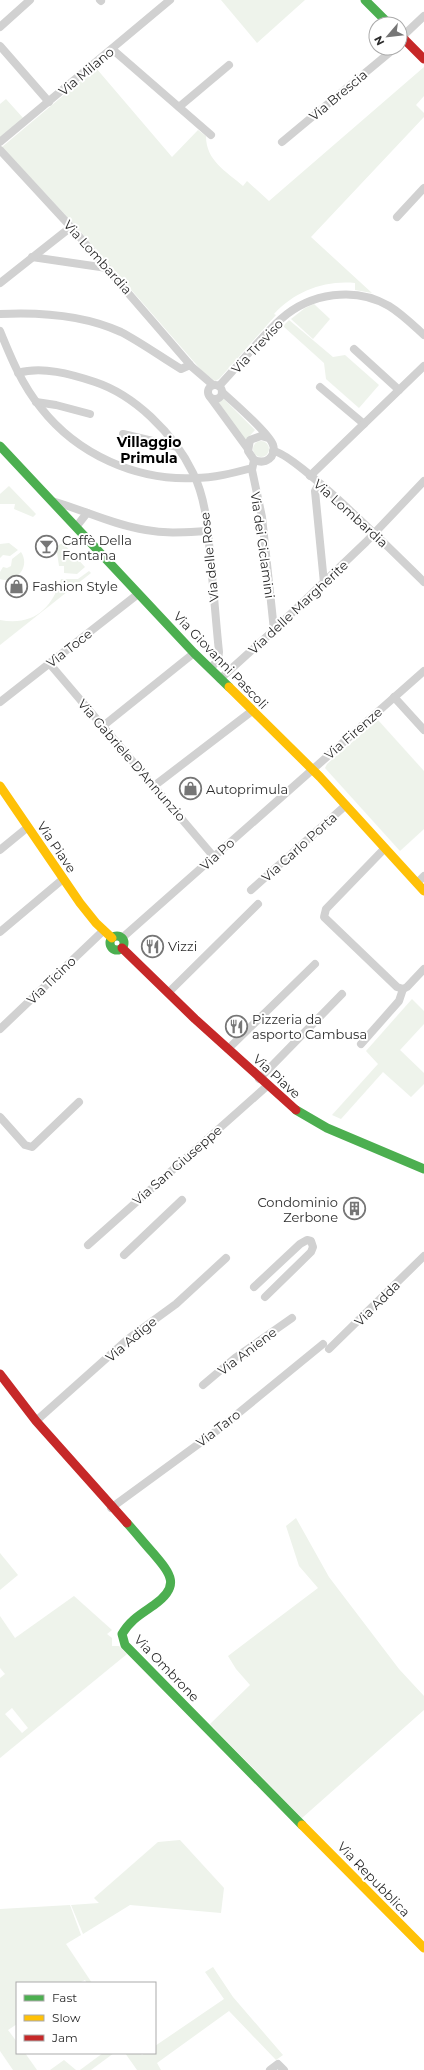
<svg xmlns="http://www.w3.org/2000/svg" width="424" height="2070" viewBox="0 0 424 2070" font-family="Montserrat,sans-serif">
	<rect width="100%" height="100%" fill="#fff"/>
	<!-- green -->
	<g fill="#eef3eb" fill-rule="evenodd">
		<polygon points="221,0 305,0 257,43"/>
		<path d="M424 67V96L416 105 424 113V117L311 237 372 293 355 290V283C325 280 295 291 274 314L276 315 219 379 215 381 202 371 73 223 2 147 96 68 172 157 198 130 206 136C206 161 226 171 243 186L247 181 269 201Z"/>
		<polygon points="6,99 24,119 0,138 0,104"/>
		<polygon points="314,304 330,319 313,339 291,319 305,308"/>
		<polygon points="289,320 333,357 345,355 379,385 359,408 326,379 324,363 283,326"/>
		<polygon points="223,398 255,430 245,441 218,402"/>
		<circle cx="261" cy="449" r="8"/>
		<polygon points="9,486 36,514 33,517 14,509 15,504 0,504 0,494"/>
		<polygon points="9,543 18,550 10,556 3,555 0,558 0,544"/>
		<polygon points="63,543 85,567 77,574 64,573 64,566 59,566 56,546"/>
		<path d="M21 552C31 567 16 584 0 579V572L3 567 7 568 11 566 12 559Z"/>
		<path d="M89 571 91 573 0 645V620C33 626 52 609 61 579H78Z"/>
		<polygon points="378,720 424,771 424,829 400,851 325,768 327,764"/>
		<polygon points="412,999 424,1011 424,1024 400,1050 424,1073 424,1084 411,1097 383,1072 341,1119 332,1115 378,1064 366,1051"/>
		<polygon points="296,1518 329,1577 399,1669 424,1696 424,1710 302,1818 210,1724 250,1685 236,1669 228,1656 318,1588 299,1566 286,1526"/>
		<polygon points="0,1553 18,1575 0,1590"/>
		<path d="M74 1596 112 1630 107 1634 112 1638V1646H119L127 1654 0 1758V1678L5 1674 0 1668V1616L15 1638ZM12 1708 28 1728 22 1733 5 1714Z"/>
		<polygon points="180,1840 224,1888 221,1913 130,1905 83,1934 71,1905 99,1903 94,1898 158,1842"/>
		<polygon points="70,1905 81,1935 66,1944 92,1983 87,1983 85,1980 79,1983 17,1983 17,2024 8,2030 17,2042 17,2053 25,2053 37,2070 13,2070 0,2051 0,1909"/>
		<polygon points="213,1967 233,1997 283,2055 276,2060 229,2011 157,2063 161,2070 137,2070 125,2053 140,2053 142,2055 145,2053 155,2053 155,2046 224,1999 205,1972"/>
		<polygon points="103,2053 114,2053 91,2070 80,2070"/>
		<polygon points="64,2060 76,2070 50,2070"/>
	</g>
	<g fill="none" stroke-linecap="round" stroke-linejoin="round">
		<!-- street -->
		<g stroke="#d1d1d1" stroke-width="8">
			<polyline points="100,0 101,1"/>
			<polyline points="0,27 30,0"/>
			<polyline points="401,41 406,33 424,16"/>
			<polyline points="0,46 49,102"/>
			<polyline points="112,49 211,135"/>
			<polyline points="179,107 229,65"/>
			<polyline points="0,142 170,0"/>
			<polyline points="282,142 395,48"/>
			<polyline points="0,150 71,227 192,367 213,385"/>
			<polyline points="397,217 424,188"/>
			<polyline points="32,257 107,268"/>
			<polyline points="0,283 71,227"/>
			<path d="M0 314C40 312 84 315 121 332 142 343 161 357 181 369L190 365"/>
			<path d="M0 331C11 358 22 385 41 408 77 454 136 481 195 478 214 478 233 473 252 468"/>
			<polyline points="354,349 399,390"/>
			<path d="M18 373C42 366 71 374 95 382 116 389 135 402 151 417 168 433 183 452 193 473 207 501 208 534 211 565 214 594 216 623 219 652L218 660 210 669"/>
			<circle cx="215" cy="392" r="7"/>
			<path d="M219 386C240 364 259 339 281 319 310 293 355 286 389 306 402 314 413 325 424 335"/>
			<polyline points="320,387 364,424"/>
			<path d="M222 392C232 401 270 434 273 445 275 450 273 456 269 459 264 463 259 462 254 460L248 451 250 440 261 436 268 438"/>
			<polyline points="210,397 248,449"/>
			<polyline points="36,402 56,405 90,414"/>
			<polyline points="123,434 178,447"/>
			<path d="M273 451C296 453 402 561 424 582"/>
			<polyline points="254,460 252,470 262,517 274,630"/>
			<polyline points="310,476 424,366"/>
			<polyline points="319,484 315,491 324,583"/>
			<path d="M52 501C84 510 113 525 146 530 167 534 187 532 208 531"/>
			<polyline points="76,527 87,513"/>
			<polyline points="49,663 214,857"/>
			<polyline points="220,679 274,630 366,542 424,481"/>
			<polyline points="394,697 424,730"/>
			<polyline points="0,702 138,594"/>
			<polyline points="103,726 194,653"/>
			<polyline points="154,786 252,711"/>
			<polyline points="385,848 326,909 324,917 397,987 403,989"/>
			<polyline points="0,850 28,827"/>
			<polyline points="417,883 424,876"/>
			<polyline points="251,890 346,805"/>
			<polyline points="0,932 63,879"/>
			<polyline points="122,938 424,671"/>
			<polyline points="403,989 407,987 424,969"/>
			<polyline points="168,993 258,904"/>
			<polyline points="0,1029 103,931"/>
			<polyline points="361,1044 399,1001 403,989"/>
			<polyline points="228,1049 315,964"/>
			<polyline points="259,1079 342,994"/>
			<polyline points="0,1117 25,1145 32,1147 79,1102"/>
			<polyline points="88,1245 267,1086"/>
			<polyline points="124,1255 182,1200"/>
			<polyline points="254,1287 300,1244 307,1240 311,1241 313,1247 311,1252 265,1297"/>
			<polyline points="329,1349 424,1256"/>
			<polyline points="203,1385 235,1358 292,1318"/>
			<polyline points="36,1421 128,1339 176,1304 226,1258"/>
			<polyline points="111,1508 219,1429 323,1344"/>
			<polyline points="270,2070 278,2064 284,2070"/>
		</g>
		<!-- fast -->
		<g stroke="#4caf50" stroke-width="9">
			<polyline points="365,0 389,24"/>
			<polyline points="0,446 194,653 229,687"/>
			<circle cx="117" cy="943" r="7"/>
			<polyline points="296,1110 327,1128 424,1169"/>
			<path d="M127 1523C136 1533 144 1543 153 1553 171 1574 181 1586 154 1605 141 1614 130 1620 122 1634L125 1645 302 1825"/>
		</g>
		<!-- slow -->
		<g stroke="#ffc107" stroke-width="9">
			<polyline points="229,687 320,777 424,891"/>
			<polyline points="0,786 80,903 96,923 112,938"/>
			<polyline points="302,1825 424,1948"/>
		</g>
		<!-- jam -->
		<g stroke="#c62828" stroke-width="9">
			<polyline points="400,35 424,59"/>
			<polyline points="122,948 195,1019 296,1110"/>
			<polyline points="0,1374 36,1421 127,1523"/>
		</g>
	</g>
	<!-- icons -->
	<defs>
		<symbol id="bar-ring" viewBox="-11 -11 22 22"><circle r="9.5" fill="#fff" stroke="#767676" stroke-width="1.5"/><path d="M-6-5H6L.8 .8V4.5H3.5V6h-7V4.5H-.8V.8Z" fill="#767676"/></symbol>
		<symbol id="shop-ring" viewBox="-11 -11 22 22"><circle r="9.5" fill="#fff" stroke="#767676" stroke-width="1.5"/><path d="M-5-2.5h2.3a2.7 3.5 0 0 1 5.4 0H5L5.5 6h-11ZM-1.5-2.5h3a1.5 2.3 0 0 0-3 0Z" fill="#767676"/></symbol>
		<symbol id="restaurant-ring" viewBox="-11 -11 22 22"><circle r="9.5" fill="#fff" stroke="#767676" stroke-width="1.5"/><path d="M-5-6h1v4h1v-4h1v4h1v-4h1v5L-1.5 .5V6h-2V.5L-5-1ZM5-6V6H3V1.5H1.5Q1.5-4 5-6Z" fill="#767676"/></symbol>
		<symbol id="building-ring" viewBox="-11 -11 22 22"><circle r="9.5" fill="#fff" stroke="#767676" stroke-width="1.5"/><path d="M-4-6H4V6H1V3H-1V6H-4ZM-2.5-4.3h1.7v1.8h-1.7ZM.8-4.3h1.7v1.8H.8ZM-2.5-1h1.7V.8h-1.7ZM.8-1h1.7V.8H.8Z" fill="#767676"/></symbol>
	</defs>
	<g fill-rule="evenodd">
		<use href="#bar-ring" x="34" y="534" width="25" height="25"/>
		<use href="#shop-ring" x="4" y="574" width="25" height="25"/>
		<use href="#shop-ring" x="178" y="776" width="25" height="25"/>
		<use href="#restaurant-ring" x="140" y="934" width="25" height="25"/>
		<use href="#restaurant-ring" x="224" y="1014" width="25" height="25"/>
		<use href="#building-ring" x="342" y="1196" width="25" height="25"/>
	</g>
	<g text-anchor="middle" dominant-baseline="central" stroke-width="4" stroke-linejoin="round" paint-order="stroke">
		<!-- street labels -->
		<g font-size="13" fill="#2c2c2c" stroke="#fff">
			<text transform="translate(86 71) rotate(-40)">Via Milano</text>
			<text transform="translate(338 95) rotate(-40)">Via Brescia</text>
			<text transform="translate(98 257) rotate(48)">Via Lombardia</text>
			<text transform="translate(257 346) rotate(-47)">Via Treviso</text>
			<text transform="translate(351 513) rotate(42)">Via Lombardia</text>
			<text transform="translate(263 545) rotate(82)">Via dei Ciclamini</text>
			<text transform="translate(209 557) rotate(-96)">Via delle Rose</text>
			<text transform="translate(298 607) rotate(-43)">Via delle Margherite</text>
			<text transform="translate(69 648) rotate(-38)">Via Toce</text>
			<text transform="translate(221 660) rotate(46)">Via Giovanni Pascoli</text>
			<text transform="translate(353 733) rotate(-41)">Via Firenze</text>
			<text transform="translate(132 760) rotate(49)">Via Gabriele D'Annunzio</text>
			<text transform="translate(57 847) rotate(56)">Via Piave</text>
			<text transform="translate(299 847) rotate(-42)">Via Carlo Porta</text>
			<text transform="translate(217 854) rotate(-42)">Via Po</text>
			<text transform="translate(51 980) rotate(-44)">Via Ticino</text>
			<text transform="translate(277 1076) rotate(42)">Via Piave</text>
			<text transform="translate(177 1165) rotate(-41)">Via San Giuseppe</text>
			<text transform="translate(377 1303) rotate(-45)">Via Adda</text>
			<text transform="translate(131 1339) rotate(-40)">Via Adige</text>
			<text transform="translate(247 1351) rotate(-37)">Via Aniene</text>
			<text transform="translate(218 1428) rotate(-38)">Via Taro</text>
			<text transform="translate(167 1668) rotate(46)">Via Ombrone</text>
			<text transform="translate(374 1879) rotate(46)">Via Repubblica</text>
		</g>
		<!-- poi labels -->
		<g font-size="13" fill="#2c2c2c" stroke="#fff" text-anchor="start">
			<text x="62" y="540">Caffè Della<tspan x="62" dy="15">Fontana</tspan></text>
			<text x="32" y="586">Fashion Style</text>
			<text x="206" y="789">Autoprimula</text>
			<text x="168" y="946">Vizzi</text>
			<text x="252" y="1019">Pizzeria da<tspan x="252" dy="15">asporto Cambusa</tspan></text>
			<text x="338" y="1202" text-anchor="end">Condominio<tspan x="338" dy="15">Zerbone</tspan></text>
		</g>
		<!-- neighbourhood labels -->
		<g font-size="14" font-weight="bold" fill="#000" stroke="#fff">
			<text x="149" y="442">Villaggio<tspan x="149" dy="16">Primula</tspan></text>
		</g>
	</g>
	<!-- legend -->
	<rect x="16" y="1982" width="140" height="72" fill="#ffffff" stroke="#ababab"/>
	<rect x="24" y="1995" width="20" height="6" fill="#4caf50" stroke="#ababab"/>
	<text x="52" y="2002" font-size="12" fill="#2c2c2c">Fast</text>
	<rect x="24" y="2015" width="20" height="6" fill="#ffc107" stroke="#ababab"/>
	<text x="52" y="2022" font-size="12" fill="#2c2c2c">Slow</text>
	<rect x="24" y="2035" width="20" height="6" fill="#c62828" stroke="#ababab"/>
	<text x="52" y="2042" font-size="12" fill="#2c2c2c">Jam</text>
	<!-- north arrow -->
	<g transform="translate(388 36) rotate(242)"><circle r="19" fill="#ffffff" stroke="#ababab"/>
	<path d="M0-3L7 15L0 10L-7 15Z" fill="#767676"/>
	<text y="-6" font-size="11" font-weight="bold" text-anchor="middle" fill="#2c2c2c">N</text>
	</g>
</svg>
